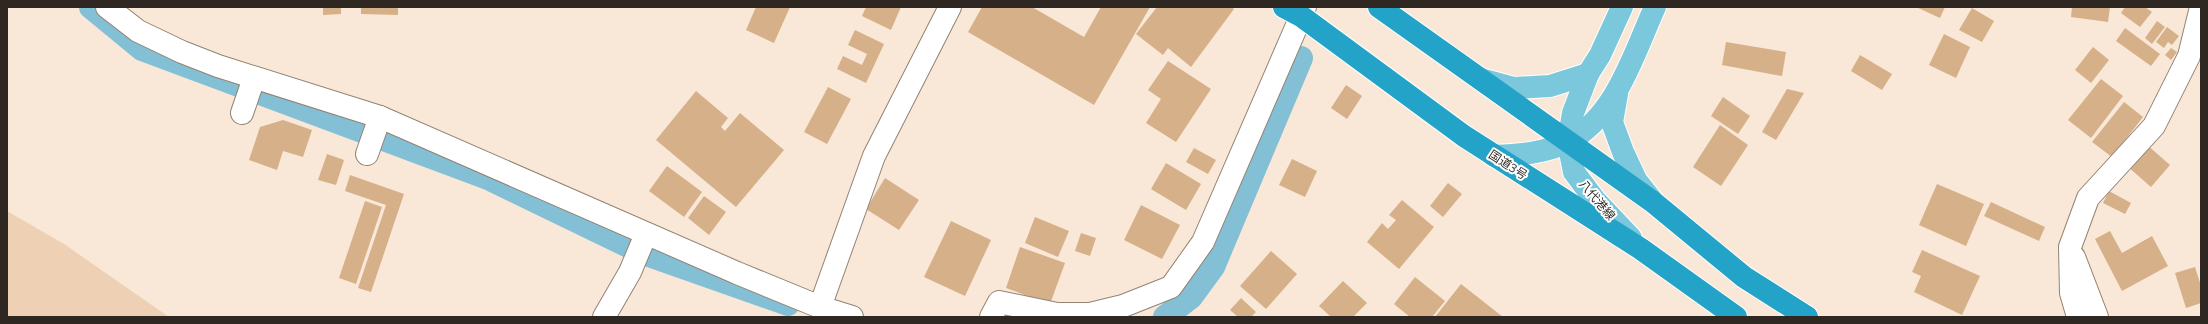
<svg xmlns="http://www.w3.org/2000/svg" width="2208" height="324" viewBox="0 0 2208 324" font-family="Bitter,'Noto Sans JP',serif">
	<rect width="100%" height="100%" fill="#f9e8d7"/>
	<!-- green -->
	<polygon fill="#eed1b4" points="7,211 64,244 169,317 7,317"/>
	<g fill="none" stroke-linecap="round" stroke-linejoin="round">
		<!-- canal -->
		<g stroke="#83bfd5" stroke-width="24">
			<polyline points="91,7 142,49 488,178 643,253 788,304"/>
			<polyline points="1165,317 1191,297 1213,267 1301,58"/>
		</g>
	</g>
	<!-- building -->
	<g fill="#d6b089">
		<polygon points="323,7 341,7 341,14 323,15"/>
		<polygon points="361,7 398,7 398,15 361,14"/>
		<polygon points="756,7 790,7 774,43 746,30"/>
		<polygon points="866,7 901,7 891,30 862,16"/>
		<polygon points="982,7 1032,7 1084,37 1101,7 1150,7 1094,105 968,32"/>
		<polygon points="1157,7 1231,7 1234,9 1191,67 1168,48 1163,55 1136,34"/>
		<polygon points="1916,7 1945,7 1940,18"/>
		<polygon points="2072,7 2110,7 2108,22 2071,17"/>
		<polygon points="2125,7 2145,7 2152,12 2140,27 2121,13"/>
		<polygon points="1972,8 1994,21 1982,42 1959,30"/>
		<polygon points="2157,21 2165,27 2152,44 2145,38"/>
		<polygon points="2167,27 2179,36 2172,45 2168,42 2164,48 2156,42"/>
		<polygon points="2125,28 2160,54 2151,66 2116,41"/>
		<polygon points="855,30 884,44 866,83 837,69 843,56 862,65 867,54 848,45"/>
		<polygon points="1944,34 1970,47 1956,78 1929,65"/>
		<polygon points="1726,42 1786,52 1782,76 1722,65"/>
		<polygon points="2093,47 2109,60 2091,83 2075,70"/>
		<polygon points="2171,48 2177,52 2171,60 2165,55"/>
		<polygon points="1860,55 1892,74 1882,90 1851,71"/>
		<polygon points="1168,61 1211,89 1176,142 1146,123 1161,99 1148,90"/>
		<polygon points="2101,79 2123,96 2091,138 2068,120"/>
		<polygon points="1346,85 1362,96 1347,119 1331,108"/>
		<polygon points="828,87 851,99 827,144 804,132"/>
		<polygon points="1787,89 1804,93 1776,140 1762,132"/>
		<polygon points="696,91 728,118 721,127 725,131 740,113 784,150 736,207 656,140"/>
		<polygon points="1723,97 1750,116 1738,134 1711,116"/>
		<polygon points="2124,102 2143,117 2112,157 2092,142"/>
		<polygon points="283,120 312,130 303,157 283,151 277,170 249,160 260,127"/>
		<polygon points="1720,125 1748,145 1721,186 1693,167"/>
		<polygon points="2146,144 2170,165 2151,187 2127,166"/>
		<polygon points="1194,148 1216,160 1208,174 1186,162"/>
		<polygon points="327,154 344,160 336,185 318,180"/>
		<polygon points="1292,159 1317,171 1305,197 1279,185"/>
		<polygon points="1166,163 1201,184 1186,210 1151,189"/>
		<polygon points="667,166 702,192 684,217 649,191"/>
		<polygon points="350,175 404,194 371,292 358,288 386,205 345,191"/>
		<polygon points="885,178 919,200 899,230 866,209"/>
		<polygon points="1448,183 1462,194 1443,217 1430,206"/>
		<polygon points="1937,184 1984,204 1966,246 1919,225"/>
		<polygon points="2109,191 2131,203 2125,214 2103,203"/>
		<polygon points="704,196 726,212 709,235 688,218"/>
		<polygon points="1402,200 1434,227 1399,269 1367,242 1382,223 1388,229 1396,220 1389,215"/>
		<polygon points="365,201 382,207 356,284 339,278"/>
		<polygon points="1991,202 2045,227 2039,241 1984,216"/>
		<polygon points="1141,205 1180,225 1162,259 1124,240"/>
		<polygon points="1035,217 1069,231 1058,257 1025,243"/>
		<polygon points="951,221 991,240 965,296 924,277"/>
		<polygon points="2110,231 2122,253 2152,236 2168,266 2122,291 2095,239"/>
		<polygon points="1081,233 1096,238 1090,256 1075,251"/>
		<polygon points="1020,247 1065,263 1050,304 1006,288"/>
		<polygon points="1922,250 1980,276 1962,315 1914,292 1921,276 1912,272"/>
		<polygon points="1271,251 1297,274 1266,309 1240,286"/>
		<polygon points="2195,267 2201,286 2201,303 2186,308 2175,273"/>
		<polygon points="1415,277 1445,301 1432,317 1410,317 1394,304"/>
		<polygon points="1343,281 1367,303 1353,317 1331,317 1319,306"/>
		<polygon points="1461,284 1503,317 1435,317"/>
		<polygon points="1241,298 1256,312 1251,317 1238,317 1230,310"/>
	</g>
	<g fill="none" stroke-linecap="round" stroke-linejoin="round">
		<defs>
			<g id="minor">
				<polyline points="107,7 138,31 182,52 218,66 380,117 737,273 820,307 852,317"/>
				<polyline points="242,113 254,78"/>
				<polyline points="367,154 380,117"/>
				<polyline points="2074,257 2097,317"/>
				<polyline points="820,307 874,156 950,7"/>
				<polyline points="604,317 630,272 646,234"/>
				<polyline points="991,317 999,302 1057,314 1090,314 1123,306 1171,287 1203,242 1305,7"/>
				<polyline points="2078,317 2071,293 2070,247 2088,198 2154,126 2189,56 2201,7"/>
			</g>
			<g id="major">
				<polyline points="1622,7 1600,55 1588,74 1573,113 1568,142 1574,172 1595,200 1631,238"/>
				<polyline points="1481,79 1514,88 1550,86 1588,74"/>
				<polyline points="1617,94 1612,122 1623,152 1636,180 1651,199"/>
				<path d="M1494 156C1518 155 1547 153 1569 141 1616 116 1634 53 1655 7"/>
			</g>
			<g id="highway">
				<polyline points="1284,7 1301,16 1464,136 1641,249 1736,317"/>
				<polyline points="1379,7 1653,202 1744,277 1807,317"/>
			</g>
		</defs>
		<!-- minor casing -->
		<use href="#minor" stroke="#928373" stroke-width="24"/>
		<!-- major casing -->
		<use href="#major" stroke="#fff" stroke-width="24"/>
		<!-- highway casing -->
		<use href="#highway" stroke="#fff" stroke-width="24"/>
		<!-- minor -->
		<use href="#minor" stroke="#fff" stroke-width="22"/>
		<!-- major -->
		<use href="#major" stroke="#7bc8dd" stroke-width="22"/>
		<!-- highway -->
		<use href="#highway" stroke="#23a3c7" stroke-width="22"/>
	</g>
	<g text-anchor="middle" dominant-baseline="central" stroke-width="4" stroke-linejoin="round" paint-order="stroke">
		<!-- street labels -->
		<g font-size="12" fill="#2f2822" stroke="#fff">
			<text transform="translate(1508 165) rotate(33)">国道3号</text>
			<text transform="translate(1597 200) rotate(50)">八代港線</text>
		</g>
	</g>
	<!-- border -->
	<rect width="2208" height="324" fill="none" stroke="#2f2822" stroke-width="16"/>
</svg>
